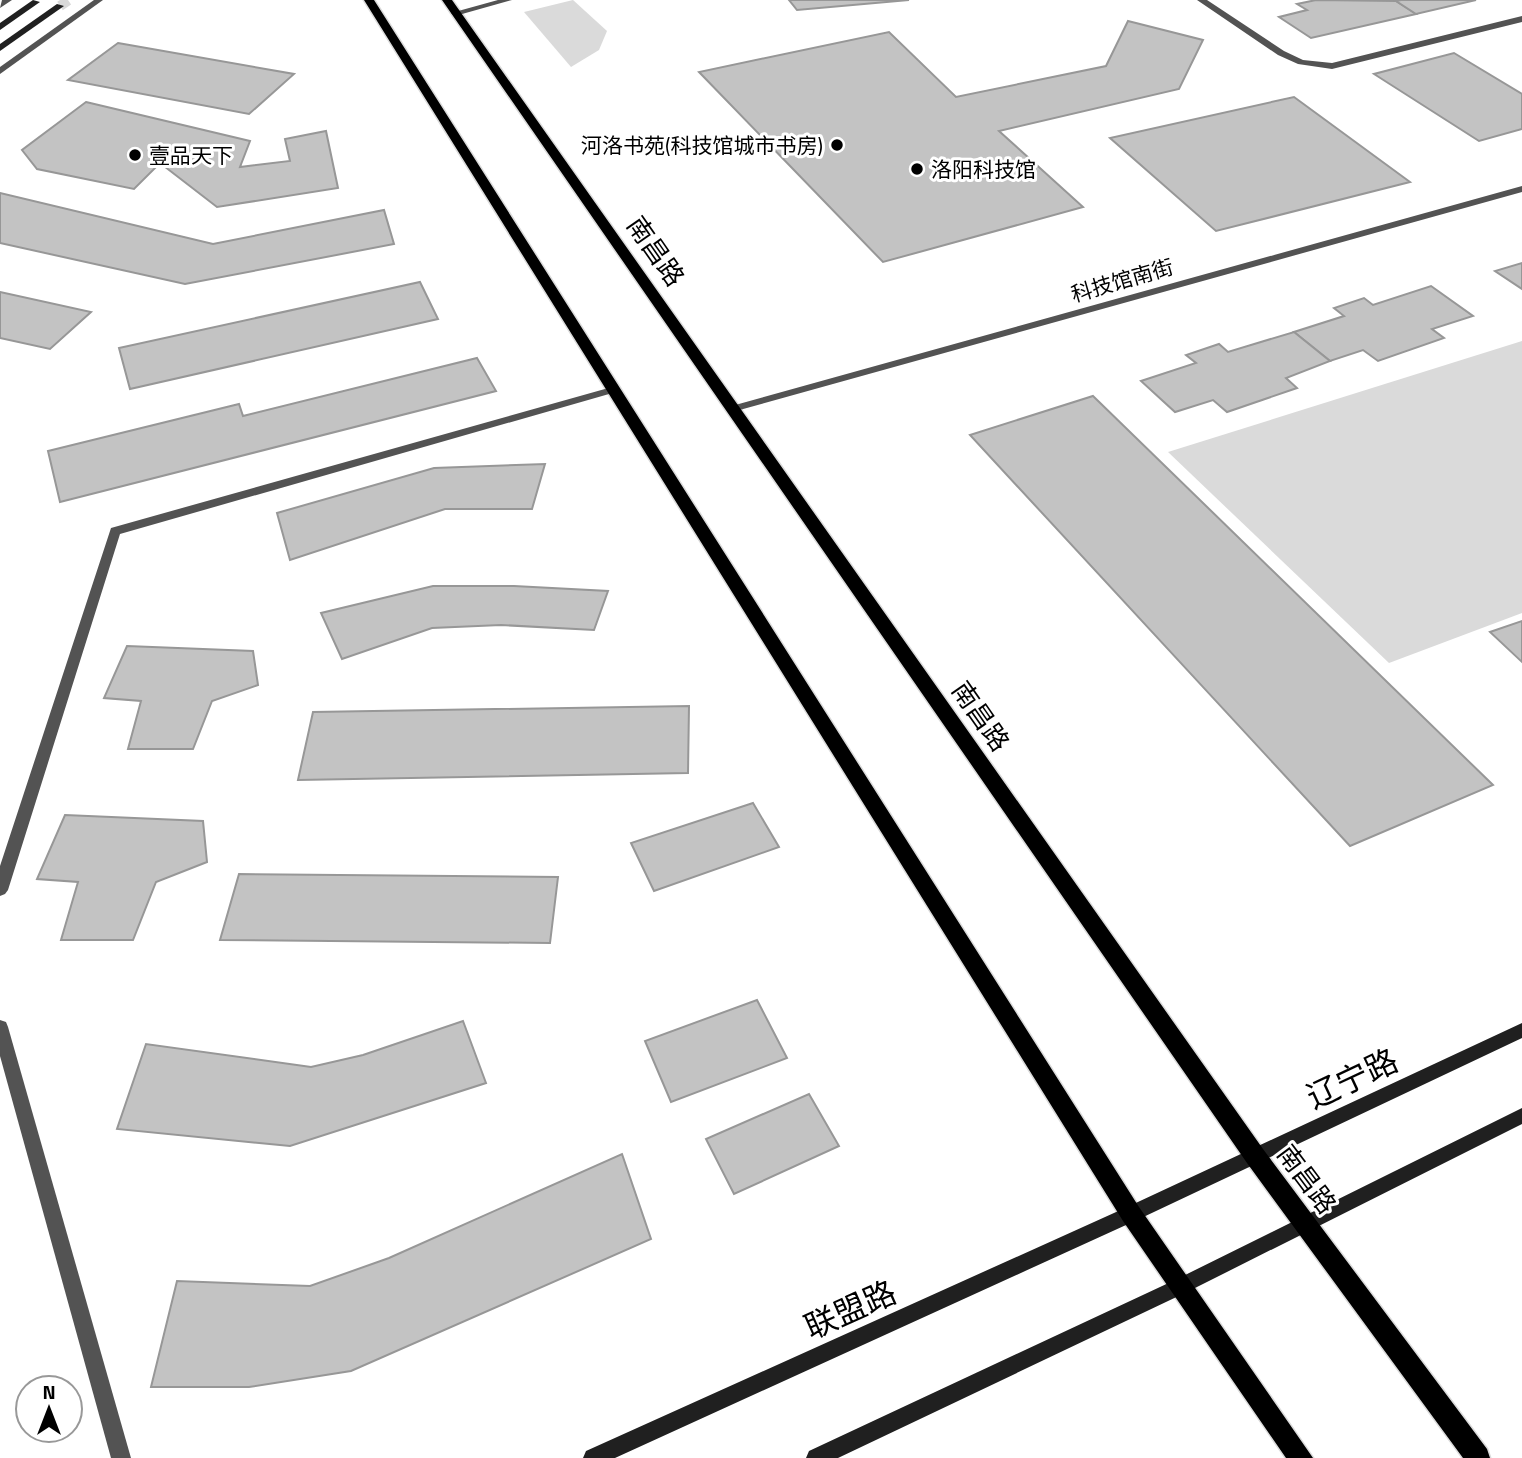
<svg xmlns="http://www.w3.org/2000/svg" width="1522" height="1458" viewBox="0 0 1522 1458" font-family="'Titillium Web','Noto Sans SC',sans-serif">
	<rect width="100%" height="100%" fill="#fff"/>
	<!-- green -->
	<g fill="#dadada">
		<polygon points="573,0 607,31 599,50 571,67 524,12"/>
		<polygon points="1522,341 1522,613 1389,663 1168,452"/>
	</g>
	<!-- building -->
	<g fill="#c3c3c3" stroke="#979797" stroke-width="2">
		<polygon points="789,0 909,0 797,10"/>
		<polygon points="1316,0 1396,1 1416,14 1311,38 1279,17 1307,10 1297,4"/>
		<polygon points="1401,0 1476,0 1416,14 1396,1"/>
		<polygon points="1128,21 1203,40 1179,89 999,131 1083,207 883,262 699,72 889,32 956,97 1106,66"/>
		<polygon points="118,43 294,74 249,114 68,80"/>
		<polygon points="1454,53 1522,94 1522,129 1479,141 1374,74"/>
		<polygon points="1294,97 1410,182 1216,231 1110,138"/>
		<polygon points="86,102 250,141 240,167 290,161 285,139 326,131 338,188 217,207 160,163 134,189 37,169 22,150"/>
		<polygon points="0,193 213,244 384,210 394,244 185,284 0,243"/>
		<polygon points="1522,263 1522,289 1495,271"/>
		<polygon points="420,282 438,319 130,389 119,348"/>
		<polygon points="1431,286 1473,316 1432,329 1444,338 1378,361 1363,350 1330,361 1294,332 1344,316 1334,308 1364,298 1373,305"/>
		<polygon points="0,292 91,312 50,349 0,338"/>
		<polygon points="1294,332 1330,361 1286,378 1297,388 1227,412 1213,400 1175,412 1141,381 1196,363 1186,355 1219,344 1228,352"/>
		<polygon points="477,358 496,391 60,502 48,451 239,404 243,416"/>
		<polygon points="1093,396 1493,785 1350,846 970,435"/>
		<polygon points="545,464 532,509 445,509 290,560 277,513 434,468"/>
		<polygon points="433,586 514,586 608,591 594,630 501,625 432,628 342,659 321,613"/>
		<polygon points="1522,621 1522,662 1490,632"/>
		<polygon points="127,646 253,651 258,685 212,701 193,749 128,749 141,701 104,698"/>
		<polygon points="689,706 688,773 298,780 313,712"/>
		<polygon points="753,803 779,847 654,891 631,843"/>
		<polygon points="65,815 203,821 207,862 156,882 133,940 61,940 78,882 37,879"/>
		<polygon points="239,874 558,877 550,943 220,940"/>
		<polygon points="757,1000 787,1058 671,1102 645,1041"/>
		<polygon points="463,1021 486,1083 290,1146 117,1129 146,1044 311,1067 363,1055"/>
		<polygon points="809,1094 839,1146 734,1194 706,1139"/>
		<polygon points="622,1154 651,1239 351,1371 249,1387 151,1387 177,1281 310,1286 389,1258"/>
	</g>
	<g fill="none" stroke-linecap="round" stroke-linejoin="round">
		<!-- secondary-tunnel -->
		<polyline stroke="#d9d9d9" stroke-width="10" stroke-dasharray="10 4.5" stroke-linecap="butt" points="60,6 69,0"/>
		<defs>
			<g id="primary">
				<polygon points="364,0 374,0 1139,1207 1313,1458 1286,1458 1123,1221"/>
				<polygon points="442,0 452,0 1263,1149 1487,1449 1490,1458 1463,1458 1247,1163"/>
			</g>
		</defs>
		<!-- primary casing -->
		<use href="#primary" stroke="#dbdbdb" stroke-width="3"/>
		<!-- service -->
		<polygon fill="#535353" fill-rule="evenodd" points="498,0 512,0 455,16 451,13"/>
		<!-- minor -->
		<g fill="#535353" fill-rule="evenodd">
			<polygon points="1197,0 1207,0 1284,51 1303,60 1332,63 1522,16 1522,22 1332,69 1298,64 1278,55"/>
			<polygon points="1522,186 1522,192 736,411 732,413 726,409 728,407"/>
			<polygon points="612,387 616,388 616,392 120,534 8,890 5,894 0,896 0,866 111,528"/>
			<polygon points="0,1020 6,1022 8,1027 131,1458 111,1458 0,1056"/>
		</g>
		<!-- tertiary -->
		<g fill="#535353" fill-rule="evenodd">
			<polygon points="2,0 12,0 0,8"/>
			<polygon points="94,0 103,0 0,74 0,67"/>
		</g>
		<!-- secondary -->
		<g fill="#202020" fill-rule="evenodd">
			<polygon points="33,0 40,2 0,30 0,23"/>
			<polygon points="57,4 64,6 0,51 0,44"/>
			<polygon points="1522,1023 1522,1038 1137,1220 615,1458 583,1458 586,1451 1125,1208"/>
			<polygon points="1522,1108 1522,1124 1187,1292 838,1458 806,1458 809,1451 1175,1280"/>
		</g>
		<!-- primary -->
		<use href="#primary" fill="#000" fill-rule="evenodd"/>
	</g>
	<!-- markers -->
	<g fill="#000" stroke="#fff" stroke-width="2.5">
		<circle cx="837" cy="145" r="7"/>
		<circle cx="135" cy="155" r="7"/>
		<circle cx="917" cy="169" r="7"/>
	</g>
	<g text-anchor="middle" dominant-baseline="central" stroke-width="6" stroke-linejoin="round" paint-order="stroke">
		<!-- far-poi labels -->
		<g font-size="21" fill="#000" stroke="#fff" text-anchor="start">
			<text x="823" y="145" text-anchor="end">河洛书苑(科技馆城市书房)</text>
			<text x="149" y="155">壹品天下</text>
			<text x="931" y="169">洛阳科技馆</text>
		</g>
		<!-- far-street labels -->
		<g font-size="21" fill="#000" stroke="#fff">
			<text transform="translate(1122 280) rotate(-16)">科技馆南街</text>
		</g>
		<!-- street labels -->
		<g font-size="26" fill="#000" stroke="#fff">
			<text transform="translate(656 251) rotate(55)">南昌路</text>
			<text transform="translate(981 716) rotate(55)">南昌路</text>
			<text transform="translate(1307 1179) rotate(53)">南昌路</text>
		</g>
		<!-- near-street labels -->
		<g font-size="32" fill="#000" stroke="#fff">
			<text transform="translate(1352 1078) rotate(-25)">辽宁路</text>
			<text transform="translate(850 1309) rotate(-24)">联盟路</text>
		</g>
	</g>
	<!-- north arrow -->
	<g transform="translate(49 1409)"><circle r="33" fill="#ffffff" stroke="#999999" stroke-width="2"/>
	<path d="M0-5L12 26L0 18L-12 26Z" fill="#000000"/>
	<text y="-10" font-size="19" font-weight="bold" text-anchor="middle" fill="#000000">N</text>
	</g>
</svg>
